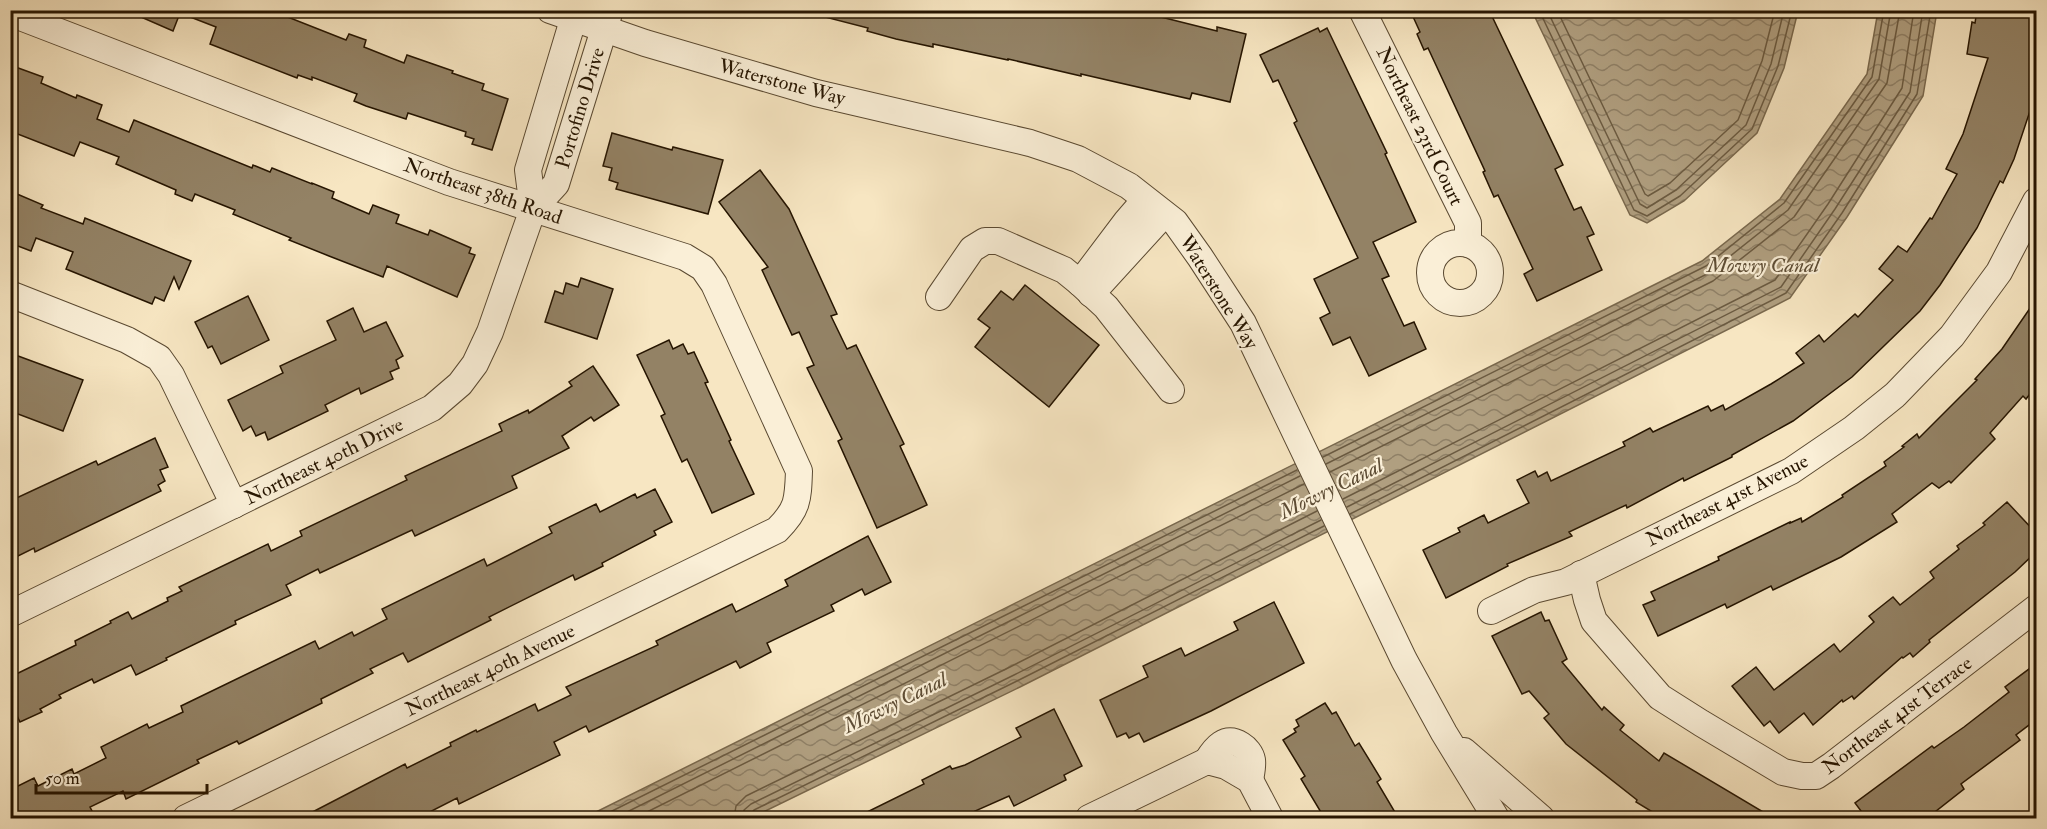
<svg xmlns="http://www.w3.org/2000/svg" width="2047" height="829" viewBox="0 0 2047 829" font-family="'IM FELL Double Pica',serif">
	<defs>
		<pattern id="water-waves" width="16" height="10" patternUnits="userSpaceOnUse" patternTransform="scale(1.5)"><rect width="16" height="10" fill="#b09f80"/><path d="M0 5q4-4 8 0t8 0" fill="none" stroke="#8f8066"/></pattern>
	</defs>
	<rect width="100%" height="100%" fill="#f7e6c2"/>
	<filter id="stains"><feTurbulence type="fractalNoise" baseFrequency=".00333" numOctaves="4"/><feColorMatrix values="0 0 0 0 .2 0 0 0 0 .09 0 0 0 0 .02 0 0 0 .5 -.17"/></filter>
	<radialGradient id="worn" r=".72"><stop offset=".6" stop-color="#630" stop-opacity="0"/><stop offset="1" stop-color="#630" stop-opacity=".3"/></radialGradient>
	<!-- water -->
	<g fill="url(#water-waves)" stroke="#79684d" stroke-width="1.5">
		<polygon points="1532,11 1798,11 1784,68 1757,133 1684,201 1647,223 1630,215"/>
		<polygon points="1878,11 1937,11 1923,96 1847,217 1790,298 1020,687 751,818 584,818 1702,261 1780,199 1867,74"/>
	</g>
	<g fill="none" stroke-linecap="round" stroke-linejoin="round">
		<!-- shore -->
		<g stroke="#6b5a40" stroke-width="1.5">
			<polyline points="1539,10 1634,210 1647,216 1680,196 1752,129 1778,66 1792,10"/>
			<polyline points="1547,10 1640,204 1647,208 1676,190 1746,125 1771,64 1784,10"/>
			<polyline points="1557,10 1645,194 1648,196 1670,183 1738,120 1762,61 1775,10"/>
			<polyline points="1323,457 1706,266 1784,203 1872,77 1884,10"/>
			<polyline points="1326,464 1709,273 1788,210 1879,79 1891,10"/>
			<polyline points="1330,472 1713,281 1794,217 1887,83 1900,10"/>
			<polyline points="1343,499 1775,280 1828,204 1902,88 1914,10"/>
			<polyline points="1347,507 1781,287 1835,209 1910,92 1923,10"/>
			<polyline points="1350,514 1786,293 1842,213 1917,94 1931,10"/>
			<polyline points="598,818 1297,470"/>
			<polyline points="615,818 1300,476"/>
			<polyline points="635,818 1304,484"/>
			<polyline points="734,818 736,806 746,796 1010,667 1317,511"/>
			<polyline points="743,818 744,810 751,804 1014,675 1321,520"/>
			<polyline points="750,818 751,814 754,810 1017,681 1324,526"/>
		</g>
	</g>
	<!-- building -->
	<g fill="#938265" stroke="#261501" stroke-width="1.5">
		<polygon points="125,10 270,10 346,40 349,34 366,40 364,47 404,63 407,55 453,71 452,73 484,84 482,90 508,99 492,150 472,144 474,139 465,136 466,132 408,113 406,119 366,106 354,101 357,94 312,77 312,80 298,75 297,78 210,44 216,27 180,13 173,31"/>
		<polygon points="826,10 1133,10 1217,31 1217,27 1246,34 1230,102 1192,93 1190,99 1081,74 1081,76 1008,59 1008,60 933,44 933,47 896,39 867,31 868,28 825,17"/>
		<polygon points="1410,10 1489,10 1563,165 1555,169 1574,210 1581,207 1594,234 1587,237 1602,270 1537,301 1524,274 1533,269 1498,195 1494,197 1483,172 1485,171 1428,48 1424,50 1417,34 1420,32"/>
		<polygon points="1977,10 2037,10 2037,90 2014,159 2003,183 2000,181 1977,228 1940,285 1920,311 1852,377 1793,421 1732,455 1732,457 1684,481 1683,478 1627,508 1626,505 1569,532 1572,536 1507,564 1508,566 1446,598 1423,550 1460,532 1458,528 1484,515 1488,523 1529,503 1517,480 1535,471 1538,477 1547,472 1551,481 1625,446 1623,442 1650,428 1653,432 1708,406 1711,411 1723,405 1725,410 1771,384 1804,363 1796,353 1819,335 1824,342 1855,314 1858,317 1893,280 1879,269 1898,246 1907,252 1930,218 1932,219 1957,174 1946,169 1963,134 1988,58 1967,54 1972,22 1975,23"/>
		<polygon points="1318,28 1320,32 1327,28 1387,153 1385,154 1416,222 1373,242 1389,276 1382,279 1404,326 1414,322 1426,349 1369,376 1350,337 1333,345 1320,318 1330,313 1314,279 1358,258 1294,123 1297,121 1278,80 1273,82 1260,55"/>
		<polygon points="10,65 43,77 41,83 76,98 77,95 102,105 97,119 129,132 134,120 252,168 253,165 270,172 272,168 312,184 312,183 334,192 332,198 369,214 373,205 399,215 396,223 428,235 430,230 471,248 469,253 475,255 457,297 387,266 383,277 329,256 289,240 291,238 233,214 235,210 195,194 192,201 175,194 176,190 116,164 119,157 80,142 74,156 10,131"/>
		<polygon points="612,133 672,150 673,147 723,160 708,214 616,189 618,183 609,180 612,168 603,166"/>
		<polygon points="760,170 789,209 837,314 831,316 847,349 856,345 904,444 900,446 927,505 877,528 838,441 842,439 807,368 814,365 799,332 792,335 762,270 768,267 719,202"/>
		<polygon points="10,191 43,205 41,208 83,224 85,218 191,261 179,289 174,277 164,301 155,297 152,304 66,269 73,252 36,238 31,251 10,243"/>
		<polygon points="581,278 613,289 597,339 545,322 555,291 563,294 566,283 578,287"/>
		<polygon points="1025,285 1099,345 1049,407 975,347 990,328 978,319 1001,291 1013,300"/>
		<polygon points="248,296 269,340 221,364 212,346 208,348 195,322"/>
		<polygon points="2037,298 2037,385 2026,399 2023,396 1990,433 1995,439 1951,483 1949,481 1939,488 1932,483 1892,514 1897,522 1841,557 1773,590 1771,586 1727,608 1725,604 1658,636 1643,605 1655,600 1651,592 1719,560 1718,557 1790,522 1790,523 1801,518 1802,522 1843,497 1842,495 1886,466 1884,462 1904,447 1902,446 1917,434 1919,438 1977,380 1975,379 2002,349"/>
		<polygon points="353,308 364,332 386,322 403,356 396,360 399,368 390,372 393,379 361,394 359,388 325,405 328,411 268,440 265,432 256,436 251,426 243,431 228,400 283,373 280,366 336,340 327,321"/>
		<polygon points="669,340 673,349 683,344 688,354 694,352 708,382 705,383 731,440 729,441 754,494 712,513 687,459 682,462 661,416 665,414 637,355"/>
		<polygon points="10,353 83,380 63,431 10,411"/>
		<polygon points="593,366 619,405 594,421 591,417 562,436 569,448 512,476 517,488 415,536 412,530 320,573 318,569 286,585 291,595 235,621 236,624 166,658 167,660 136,675 131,665 94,683 92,679 59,695 61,698 40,709 42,712 20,722 10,701 10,677 76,645 75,641 111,623 110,621 128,612 132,619 168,601 167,598 182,591 179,587 268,544 271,551 302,536 300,531 407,480 405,476 502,431 499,424 528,410 529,413 572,386 569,382"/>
		<polygon points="155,438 168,467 160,470 165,481 158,485 161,491 35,552 34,548 18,556 10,540 10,501 96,461 98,465"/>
		<polygon points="655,489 672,522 654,531 656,535 602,563 603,566 575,580 573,575 489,617 491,620 408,662 403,653 370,669 373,673 321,699 322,703 239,744 237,741 197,760 199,763 126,799 123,791 90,807 92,811 77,819 10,819 10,790 34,778 38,786 72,769 74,774 106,758 101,747 147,724 149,728 183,712 181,706 315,641 319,649 352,632 354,636 387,619 382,609 484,559 487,566 552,533 549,527 596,504 600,512 635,494 637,498"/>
		<polygon points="2007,502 2037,534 2037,551 2015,572 1929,640 1930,642 1913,657 1910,653 1903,658 1902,657 1854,699 1852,696 1843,702 1842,700 1813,725 1804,713 1779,733 1770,721 1764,726 1732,686 1756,667 1774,690 1834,644 1840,652 1874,622 1869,616 1893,597 1900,605 1934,578 1930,572 1959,549 1957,546 1985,525 1983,523"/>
		<polygon points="868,536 891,582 865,595 862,589 831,605 834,611 767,643 771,652 740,668 736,661 589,732 586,726 554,742 560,755 459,804 457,798 416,819 299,819 405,764 407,768 451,746 450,743 476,730 477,732 535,704 538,711 571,695 566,687 658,645 656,641 732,604 736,612 788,586 785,580"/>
		<polygon points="1274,602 1304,663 1211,711 1144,742 1139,733 1129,738 1126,733 1117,737 1100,700 1148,677 1143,666 1181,648 1185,656 1238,630 1234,622"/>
		<polygon points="1541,612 1545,621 1549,620 1567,659 1562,662 1602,710 1604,707 1624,725 1620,730 1659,761 1664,753 1775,819 1664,819 1636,802 1637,800 1566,744 1544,718 1549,714 1529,691 1522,694 1492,636"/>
		<polygon points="2037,663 2037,719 2016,735 2020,740 1961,784 1964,789 1935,812 1940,819 1867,819 1855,803 1932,746 1934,748 1964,727 2009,692 2005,687"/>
		<polygon points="1325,703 1332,714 1336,712 1355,746 1359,743 1381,779 1377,782 1399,819 1325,819 1301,779 1305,776 1283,740 1296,732 1294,729 1299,726 1296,720"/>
		<polygon points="1054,709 1082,766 1064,775 1066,780 1014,806 1009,796 975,811 979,819 853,819 924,784 922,780 950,766 952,769 965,765 1021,737 1016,728"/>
	</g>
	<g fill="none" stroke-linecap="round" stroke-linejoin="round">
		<defs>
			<g id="minor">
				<polyline points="550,10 645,43 816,93 1030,143 1078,159 1129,186 1175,222 1200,257 1243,323 1404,660 1444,733 1496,818"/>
				<polyline points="1362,10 1468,223 1468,244"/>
				<path d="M10 13 449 182 685 257 703 268 714 284 799 471C798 500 798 509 777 530L186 818"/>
				<polyline points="533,209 528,170 576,10"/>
				<circle cx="1460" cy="273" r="30"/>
				<polyline points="1080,283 1126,222 1145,200"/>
				<polyline points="10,294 127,340 159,358 171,375 234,505"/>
				<polyline points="1091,294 1164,214"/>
				<polyline points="939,297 972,249 985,241 998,241 1064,270 1080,283 1106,307 1171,390"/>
				<polyline points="1581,574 1587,600 1594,621 1660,697 1701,723 1783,772 1802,776 1816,776 1831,766 2036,608"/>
				<polyline points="1491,611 1534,590 1566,582 1791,471 1854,428 1895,395 1952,336 1999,272 2036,201"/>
				<polyline points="10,614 432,408 460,384 475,364 490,332 533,209 556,184 610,10"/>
				<polyline points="1464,751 1541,818"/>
				<path d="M1207 761C1215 748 1225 735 1241 745 1246 748 1251 754 1252 760 1253 766 1251 774 1250 780"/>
				<polyline points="1089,818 1207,761 1226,766 1250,780 1270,818"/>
			</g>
		</defs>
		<!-- minor casing -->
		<use href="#minor" stroke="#5a4931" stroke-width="28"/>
		<!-- minor -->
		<use href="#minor" stroke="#faefd7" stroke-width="26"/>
	</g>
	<g text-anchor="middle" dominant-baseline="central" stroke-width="4.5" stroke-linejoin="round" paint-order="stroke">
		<!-- street labels -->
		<g font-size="20" fill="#261501" stroke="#faefd7">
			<text transform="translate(782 82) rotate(15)">Waterstone Way</text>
			<text transform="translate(580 108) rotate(-73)">Portofino Drive</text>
			<text transform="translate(1420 126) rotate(64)">Northeast 23rd Court</text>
			<text transform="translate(483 191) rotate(19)">Northeast 38th Road</text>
			<text transform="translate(1219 292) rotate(58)">Waterstone Way</text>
			<text transform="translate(324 461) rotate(-26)">Northeast 40th Drive</text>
			<text transform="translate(1727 500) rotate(-27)">Northeast 41st Avenue</text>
			<text transform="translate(490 670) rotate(-26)">Northeast 40th Avenue</text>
			<text transform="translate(1897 715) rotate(-37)">Northeast 41st Terrace</text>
		</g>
		<!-- water labels -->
		<g font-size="21" font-style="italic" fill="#5d4c34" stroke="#faefd7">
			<text x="1763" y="265">Mowry Canal</text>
			<text transform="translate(1331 489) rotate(-26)">Mowry Canal</text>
			<text transform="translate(895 703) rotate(-26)">Mowry Canal</text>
		</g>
	</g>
	<!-- margin -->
	<rect width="2047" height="829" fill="none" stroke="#f7e6c2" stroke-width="36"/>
	<rect x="12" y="12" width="2023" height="805" fill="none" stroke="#261501" stroke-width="3"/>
	<rect x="18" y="18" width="2011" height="793" fill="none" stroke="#261501" stroke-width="1.5"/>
	<!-- scale -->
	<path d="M36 784v9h171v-9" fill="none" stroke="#261501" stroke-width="3"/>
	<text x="45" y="784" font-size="18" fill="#261501" stroke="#faefd7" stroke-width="4.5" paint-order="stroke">50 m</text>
	<rect width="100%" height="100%" filter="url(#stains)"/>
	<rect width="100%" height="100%" fill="url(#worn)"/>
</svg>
